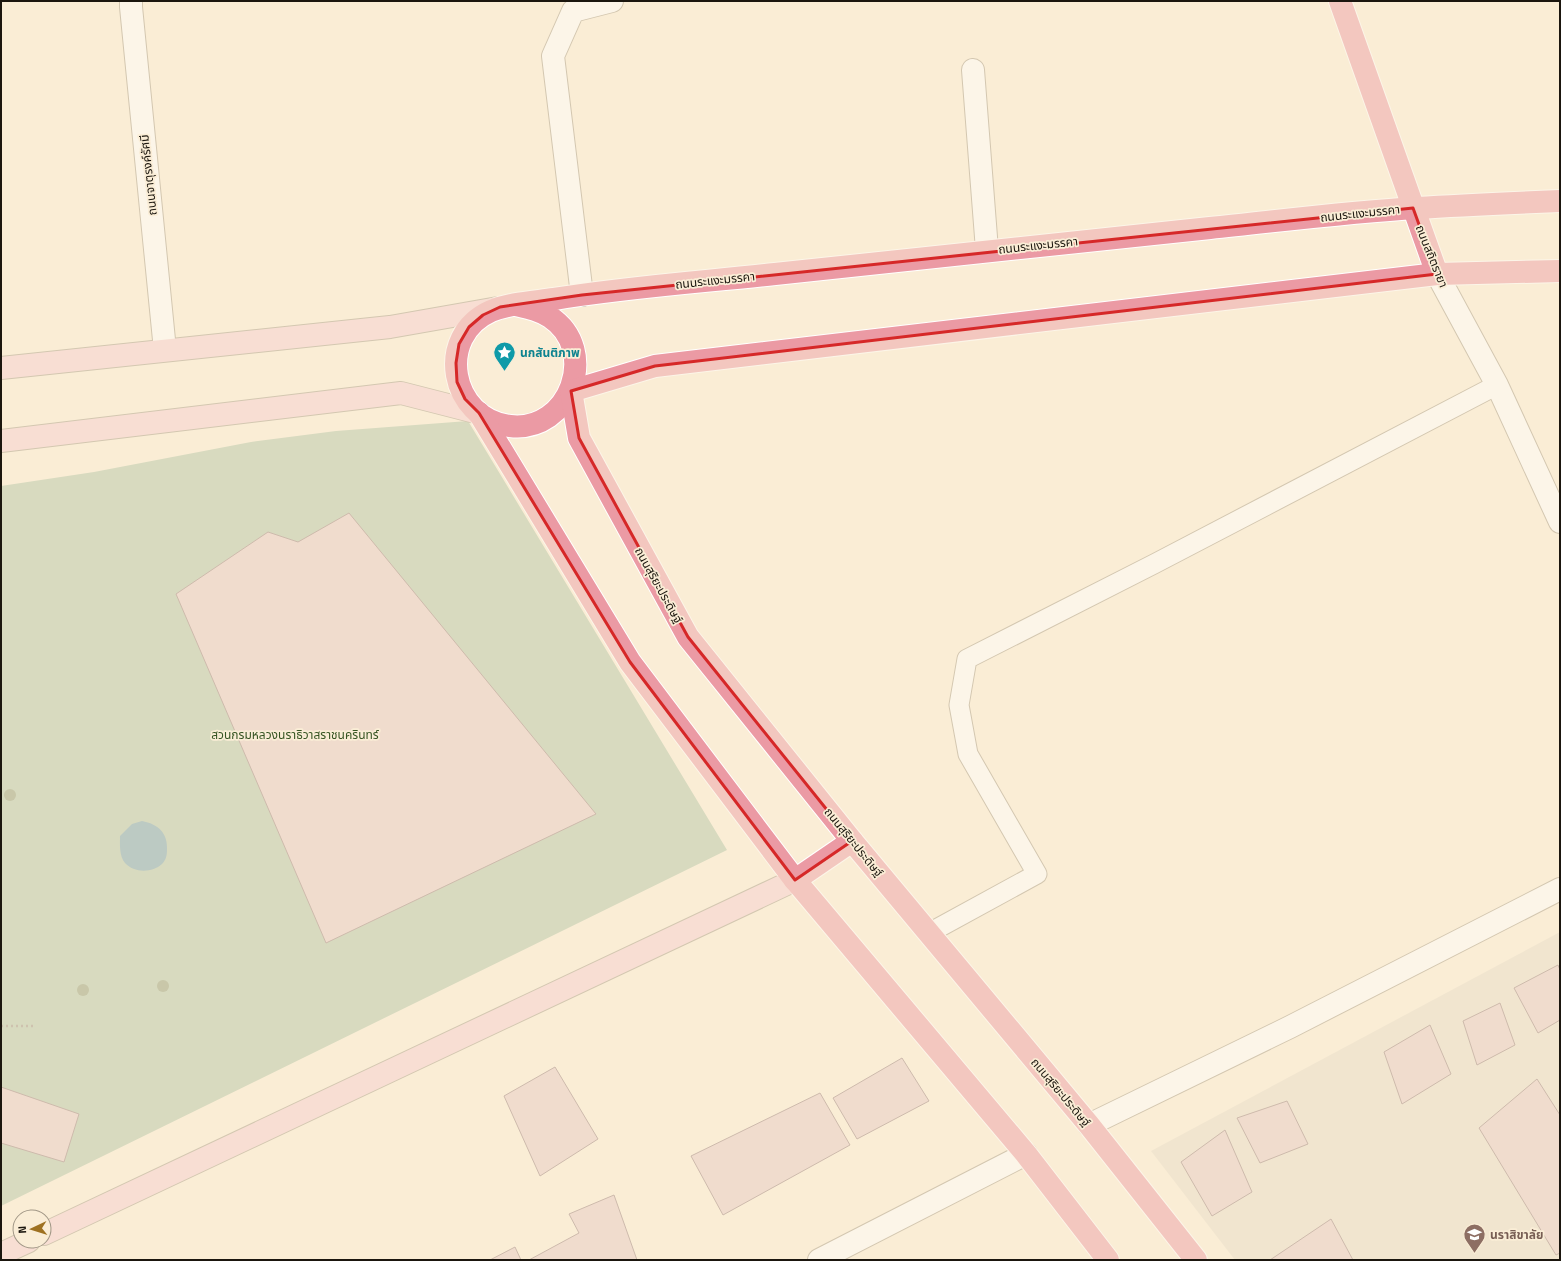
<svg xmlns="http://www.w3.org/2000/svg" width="1561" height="1261" viewBox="0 0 1561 1261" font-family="'Titillium Web','Noto Sans Thai',sans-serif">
	<rect width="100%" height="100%" fill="#faedd6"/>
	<!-- education -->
	<polygon fill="#e7dcc7" points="1560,932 1560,1260 1235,1260 1151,1151"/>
	<!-- green -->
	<polygon fill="#afc3a4" points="468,421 727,850 1,1206 1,486 94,472 251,442 336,431"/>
	<!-- water -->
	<path fill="#729fae" d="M142 821C158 824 168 833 167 850 167 855 166 860 162 864 152 873 134 873 125 863 119 856 120 844 120 836L132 824Z"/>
	<!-- building -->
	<g fill="#e5c8c4" stroke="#987d7a">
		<polygon points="349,513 596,814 326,943 176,594 268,532 298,542"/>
		<polygon points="1558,965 1560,970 1560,1020 1538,1033 1514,988"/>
		<polygon points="1500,1003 1515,1045 1477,1065 1463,1021"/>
		<polygon points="1430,1025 1451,1074 1402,1104 1384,1052"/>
		<polygon points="902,1058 929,1101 857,1139 833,1098"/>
		<polygon points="555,1067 598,1139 540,1176 504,1096"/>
		<polygon points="1537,1079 1560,1115 1560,1253 1556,1255 1479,1128"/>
		<polygon points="1,1087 79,1114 64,1162 1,1143"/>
		<polygon points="820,1093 850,1145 723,1215 691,1156"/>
		<polygon points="1287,1101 1308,1144 1260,1163 1237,1118"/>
		<polygon points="1225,1130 1252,1192 1212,1216 1181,1162"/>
		<polygon points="614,1195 637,1260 529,1260 579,1233 569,1214"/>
		<polygon points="1331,1219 1353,1260 1270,1260"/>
		<polygon points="515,1247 521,1260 490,1260"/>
	</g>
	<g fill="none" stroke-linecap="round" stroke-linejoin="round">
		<defs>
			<polyline id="lane" points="929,933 1037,874 968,754 959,705 967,659 1154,564 1497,385"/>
			<g id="street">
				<polyline points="131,1 131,7 165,350"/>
				<polyline points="973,70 987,250"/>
				<polyline points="1437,274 1497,385 1560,522"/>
				<polyline points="582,295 553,56 573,11 612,1"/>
				<polyline points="1089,1125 1290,1027 1560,889"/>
				<polyline points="819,1260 1026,1154"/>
			</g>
			<g id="secondary">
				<polyline points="1,368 390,327 498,308"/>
				<polyline points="1,441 401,393 479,413"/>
				<polyline points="44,1234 795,880"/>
				<polyline points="1,1254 29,1241"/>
			</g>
			<g id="primary">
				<polyline points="1340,1 1437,274"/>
				<path d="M516 305C529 308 539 310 550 317 600 350 570 433 510 426 450 419 435 336 491 311 510 303 533 302 554 299 627 287 701 282 775 274 920 258 1065 243 1210 228 1279 221 1348 212 1417 208 1464 205 1512 203 1560 201"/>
				<polyline points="479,413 630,662 795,880 1026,1154 1108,1260"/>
				<polyline points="795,880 852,841"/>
				<polyline points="1196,1260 1089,1125 852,841 688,637 579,438 571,391 655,366 1437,274 1560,271"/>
			</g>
		</defs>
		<!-- lane casing -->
		<use href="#lane" stroke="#a69a84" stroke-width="21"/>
		<!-- street casing -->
		<use href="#street" stroke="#a69a84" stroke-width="24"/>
		<!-- secondary casing -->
		<use href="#secondary" stroke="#a69a84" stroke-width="24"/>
		<!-- primary casing -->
		<use href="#primary" stroke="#fff" stroke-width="24"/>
		<!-- path -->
		<polyline stroke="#998f7f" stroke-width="2.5" stroke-dasharray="2 3" stroke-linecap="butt" points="1,1026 33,1026"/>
		<!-- lane -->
		<use href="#lane" stroke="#fff" stroke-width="19"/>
		<!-- street -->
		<use href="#street" stroke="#fff" stroke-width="22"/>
		<!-- secondary -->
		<use href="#secondary" stroke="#f5cdd1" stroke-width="22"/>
		<!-- primary -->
		<use href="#primary" stroke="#eb9aa4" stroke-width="22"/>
	</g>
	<!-- trees -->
	<g fill="#8e9973">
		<circle cx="10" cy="795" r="6"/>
		<circle cx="163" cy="986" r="6"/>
		<circle cx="83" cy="990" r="6"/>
	</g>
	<!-- marked area -->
	<path d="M0 0H1561V1261H0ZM1413 208 1437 274 655 366 571 391 579 438 688 637 852 841 795 880 630 662 479 413 465 399 457 382 456 363 459 344 469 327 483 315 500 307 582 295Z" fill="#faedd6" fill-opacity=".55" fill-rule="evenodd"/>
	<path fill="none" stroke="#d62828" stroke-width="3" stroke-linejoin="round" d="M1413 208 1437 274 655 366 571 391 579 438 688 637 852 841 795 880 630 662 479 413 465 399 457 382 456 363 459 344 469 327 483 315 500 307 582 295Z"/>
	<!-- icons -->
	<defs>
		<symbol id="sight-pin" viewBox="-11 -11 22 30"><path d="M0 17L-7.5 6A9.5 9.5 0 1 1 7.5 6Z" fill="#0f9aa8" stroke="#faedd6"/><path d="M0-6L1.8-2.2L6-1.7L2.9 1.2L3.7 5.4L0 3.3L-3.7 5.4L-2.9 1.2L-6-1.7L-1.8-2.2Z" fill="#fff"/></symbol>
		<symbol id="school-pin" viewBox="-11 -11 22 30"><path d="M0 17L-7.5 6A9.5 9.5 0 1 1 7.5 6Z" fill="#8d6e63" stroke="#faedd6"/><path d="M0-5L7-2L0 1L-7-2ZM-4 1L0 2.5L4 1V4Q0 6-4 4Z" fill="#fff"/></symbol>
	</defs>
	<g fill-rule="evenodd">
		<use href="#sight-pin" x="492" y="340" width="25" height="34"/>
		<use href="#school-pin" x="1462" y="1222" width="25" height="34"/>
	</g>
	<g text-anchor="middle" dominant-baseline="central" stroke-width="3.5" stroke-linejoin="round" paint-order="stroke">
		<!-- street labels -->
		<g font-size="12" fill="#1b160e" stroke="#faedd6">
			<text transform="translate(148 175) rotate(-96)">ถนนจาตุรงค์รัศมี</text>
			<text transform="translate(1360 213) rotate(-6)">ถนนระแงะมรรคา</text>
			<text transform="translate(1038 245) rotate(-6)">ถนนระแงะมรรคา</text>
			<text transform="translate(1432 256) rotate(68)">ถนนสถิตรายา</text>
			<text transform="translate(715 280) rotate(-6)">ถนนระแงะมรรคา</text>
			<text transform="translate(659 585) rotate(61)">ถนนสุริยะประดิษฐ์</text>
			<text transform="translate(854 842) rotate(51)">ถนนสุริยะประดิษฐ์</text>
			<text transform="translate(1061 1092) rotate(50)">ถนนสุริยะประดิษฐ์</text>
		</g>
		<!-- culture labels -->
		<g font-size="12" font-weight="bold" fill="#0d838f" stroke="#faedd6" text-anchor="start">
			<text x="520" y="352">นกสันติภาพ</text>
		</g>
		<!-- park labels -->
		<g font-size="12" fill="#365422" stroke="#faedd6">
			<text x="295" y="734">สวนกรมหลวงนราธิวาสราชนครินทร์</text>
		</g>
		<!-- education labels -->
		<g font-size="12" font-weight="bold" fill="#785e54" stroke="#faedd6" text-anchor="start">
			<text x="1490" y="1234">นราสิขาลัย</text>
		</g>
	</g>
	<!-- border -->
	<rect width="1561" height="1261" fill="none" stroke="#1b160e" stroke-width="4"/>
	<!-- north arrow -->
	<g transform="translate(32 1229) rotate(266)"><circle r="19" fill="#faedd6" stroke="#a19786"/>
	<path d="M0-3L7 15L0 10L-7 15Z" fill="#9e7121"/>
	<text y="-6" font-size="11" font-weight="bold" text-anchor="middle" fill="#1b160e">N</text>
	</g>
</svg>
